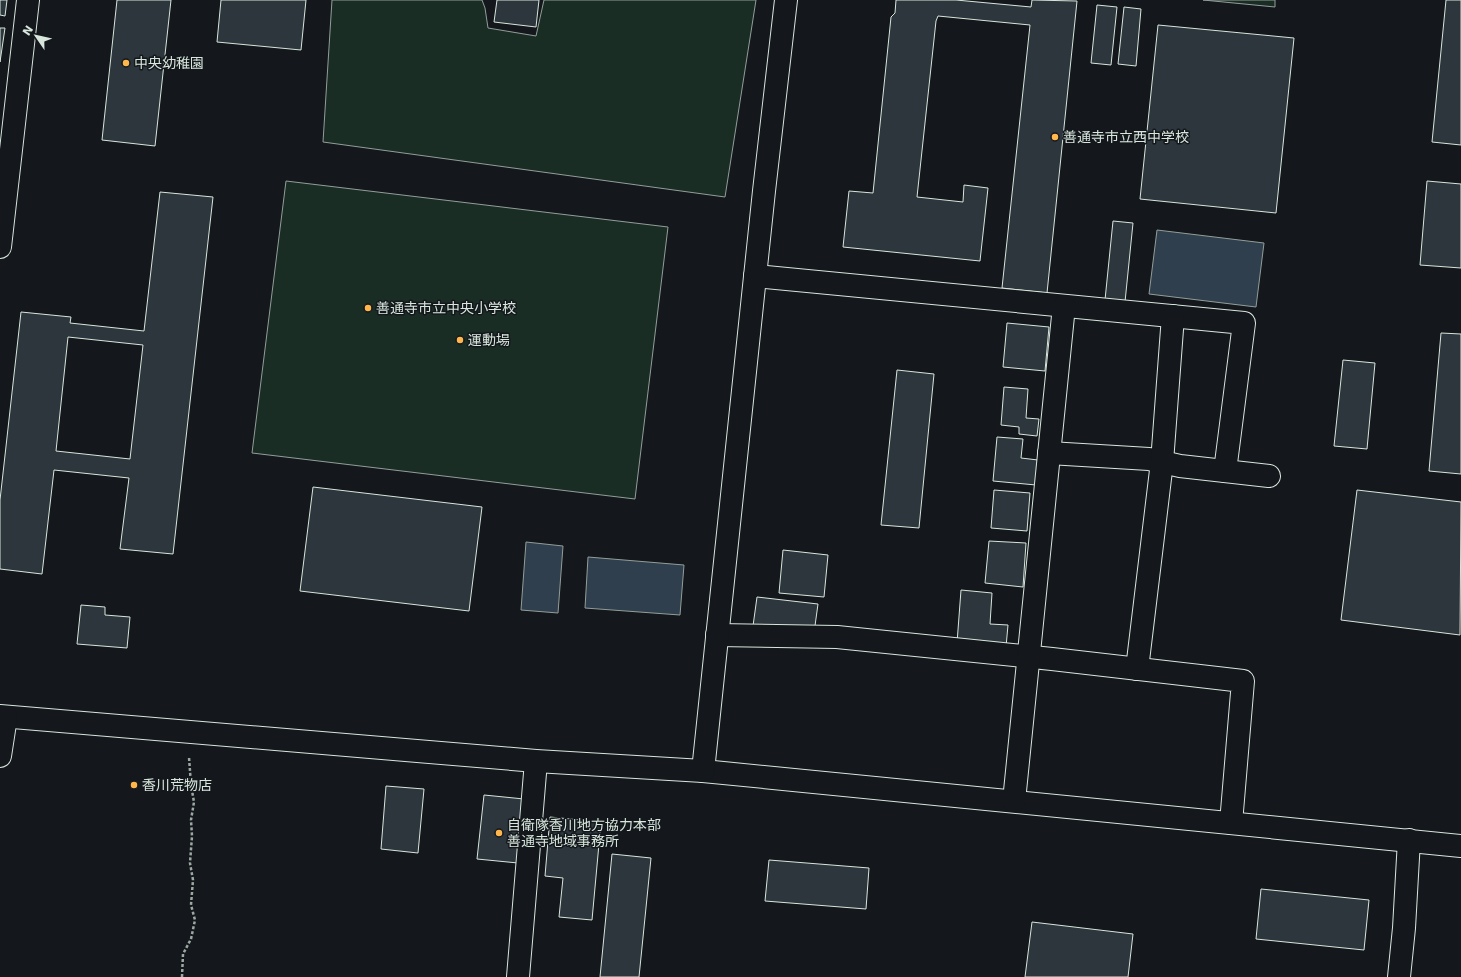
<svg xmlns="http://www.w3.org/2000/svg" width="1461" height="977" viewBox="0 0 1461 977" font-family="'DejaVu Sans','Noto Sans JP',sans-serif">
	<rect width="100%" height="100%" fill="#14181c"/>
	<!-- green -->
	<g fill="#1a2d24" stroke="#939e99">
		<polygon points="332,0 482,0 485,8 488,28 536,36 544,0 756,0 725,197 323,142"/>
		<polygon points="1203,0 1275,0 1275,7"/>
		<polygon points="286,181 668,227 635,499 252,453"/>
	</g>
	<!-- water -->
	<g fill="#2f3f4d" stroke="#939e99">
		<polygon points="1157,230 1264,243 1256,307 1149,294"/>
		<polygon points="526,542 563,546 558,613 521,610"/>
		<polygon points="588,557 684,565 680,615 585,608"/>
	</g>
	<!-- building -->
	<g fill="#2c363c" stroke="#d8e6dc" fill-rule="evenodd">
		<polygon points="0,0 7,0 5,16 0,15"/>
		<polygon points="117,0 171,0 155,146 102,140"/>
		<polygon points="221,0 306,0 301,50 217,42"/>
		<polygon points="497,0 539,0 536,27 494,22"/>
		<polygon points="896,0 956,0 1031,7 1032,0 1077,1 1047,293 1002,288 1030,25 938,16 936,21 917,197 963,202 964,185 988,188 980,261 843,247 849,191 873,193 891,17 895,13"/>
		<polygon points="1446,0 1461,0 1461,145 1432,142"/>
		<polygon points="1097,5 1117,7 1111,65 1091,63"/>
		<polygon points="1124,7 1141,9 1136,66 1118,64"/>
		<polygon points="1158,25 1294,38 1276,213 1140,199"/>
		<polygon points="0,28 5,28 0,62"/>
		<polygon points="1427,181 1461,184 1461,268 1420,265"/>
		<path d="M160 192 213 197 173 554 120 549 129 478 54 470 42 574 0 569V500L21 312 71 317 70 323 144 331ZM68 337 143 345 130 459 56 451Z"/>
		<polygon points="1113,221 1133,223 1125,302 1105,300"/>
		<polygon points="1007,323 1049,327 1045,371 1003,367"/>
		<polygon points="1441,333 1461,334 1461,474 1429,471"/>
		<polygon points="1343,360 1375,363 1367,449 1334,446"/>
		<polygon points="897,370 934,374 919,528 881,525"/>
		<polygon points="1004,387 1028,389 1026,418 1039,419 1037,436 1019,434 1019,427 1001,425"/>
		<polygon points="997,437 1023,439 1021,458 1038,460 1036,485 993,481"/>
		<polygon points="313,487 482,507 469,611 300,591"/>
		<polygon points="994,490 1030,493 1027,531 991,528"/>
		<polygon points="1357,490 1461,502 1460,635 1341,620"/>
		<polygon points="989,541 1026,543 1023,587 985,583"/>
		<polygon points="783,550 828,555 824,597 779,593"/>
		<polygon points="961,590 992,593 990,624 1008,625 1006,647 957,643"/>
		<polygon points="757,597 818,604 814,633 753,626"/>
		<polygon points="81,605 105,607 105,615 130,617 127,648 77,644"/>
		<polygon points="386,786 424,789 418,853 381,849"/>
		<polygon points="484,795 524,799 518,863 477,859"/>
		<polygon points="550,817 601,822 592,920 559,917 563,878 545,876"/>
		<polygon points="612,854 651,858 639,977 600,977"/>
		<polygon points="769,860 869,868 866,909 765,901"/>
		<polygon points="1261,889 1369,900 1364,950 1256,939"/>
		<polygon points="1032,922 1133,934 1128,977 1025,977"/>
	</g>
	<g fill="none" stroke-linecap="round" stroke-linejoin="round">
		<defs>
			<g id="minor">
				<polyline points="0,247 28,0"/>
				<polyline points="755,276 1244,323 1225,471"/>
				<polyline points="1049,453 1149,459 1180,466 1269,476"/>
				<polyline points="717,635 837,637 1052,659 1243,681 1231,823"/>
				<polyline points="1137,669 1162,462 1173,316"/>
				<polyline points="0,716 536,761 703,771 1461,846"/>
				<polyline points="0,756 6,717"/>
				<polyline points="703,771 764,191 786,0"/>
				<polyline points="1014,801 1064,306"/>
				<polyline points="518,977 536,761"/>
				<polyline points="1399,977 1404,928 1409,840"/>
			</g>
		</defs>
		<!-- minor casing -->
		<use href="#minor" stroke="#d8e6dc" stroke-width="24"/>
		<!-- path -->
		<polyline stroke="#9da8a2" stroke-width="2.5" stroke-dasharray="3 2" stroke-linecap="butt" points="182,977 183,954 191,939 195,920 191,905 193,880 190,863 192,836 191,820 194,802 191,785 189,757"/>
		<!-- minor -->
		<use href="#minor" stroke="#14181c" stroke-width="22"/>
	</g>
	<!-- markers -->
	<g fill="#ffb74d" stroke="#14181c" stroke-width="1.5">
		<circle cx="126" cy="63" r="4"/>
		<circle cx="1055" cy="137" r="4"/>
		<circle cx="368" cy="308" r="4"/>
		<circle cx="460" cy="340" r="4"/>
		<circle cx="134" cy="785" r="4"/>
		<circle cx="499" cy="833" r="4"/>
	</g>
	<g text-anchor="middle" dominant-baseline="central" stroke-width="3" stroke-linejoin="round" paint-order="stroke">
		<!-- poi labels -->
		<g font-size="14" fill="#d8e6dc" stroke="#14181c" text-anchor="start">
			<text x="134" y="63">中央幼稚園</text>
			<text x="1063" y="137">善通寺市立西中学校</text>
			<text x="376" y="308">善通寺市立中央小学校</text>
			<text x="468" y="340">運動場</text>
			<text x="142" y="785">香川荒物店</text>
			<text x="507" y="825">自衛隊香川地方協力本部<tspan x="507" dy="16">善通寺地域事務所</tspan></text>
		</g>
	</g>
	<!-- north arrow -->
	<g transform="translate(36 36) rotate(304)" stroke="#14181c" stroke-width="3" paint-order="stroke">
	<path d="M0-3L7 15L0 10L-7 15Z" fill="#d8e6dc"/>
	<text y="-6" font-size="11" font-weight="bold" text-anchor="middle" fill="#d8e6dc">N</text>
	</g>
</svg>
